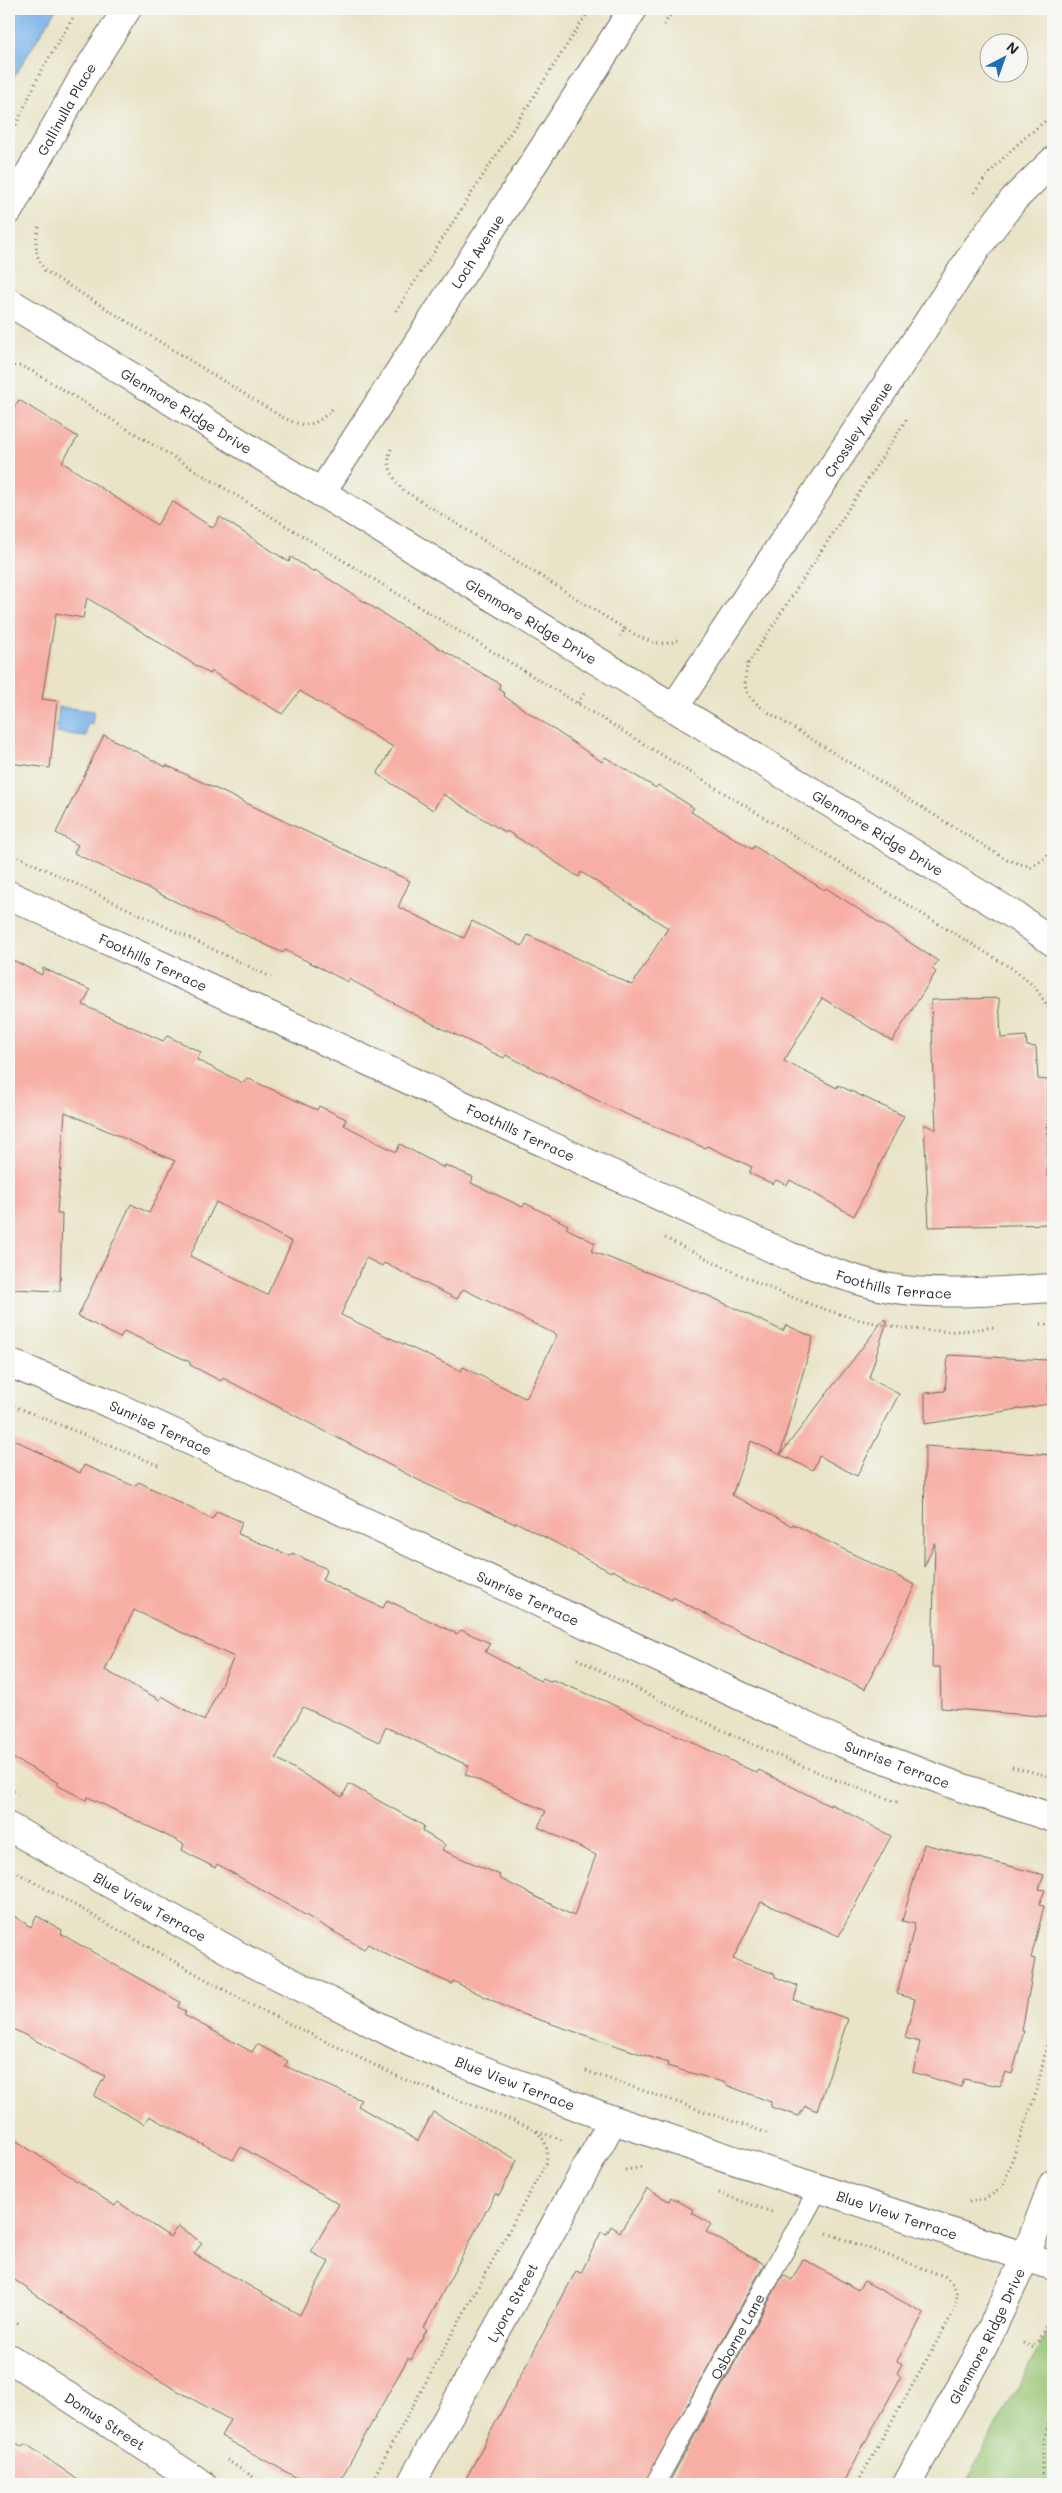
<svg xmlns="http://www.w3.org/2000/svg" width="1062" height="2493" viewBox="0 0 1062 2493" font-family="Mali,sans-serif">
	<rect width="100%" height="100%" fill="#f6f6f2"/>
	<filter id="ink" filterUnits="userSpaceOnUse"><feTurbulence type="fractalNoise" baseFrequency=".02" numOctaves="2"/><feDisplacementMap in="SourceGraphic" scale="10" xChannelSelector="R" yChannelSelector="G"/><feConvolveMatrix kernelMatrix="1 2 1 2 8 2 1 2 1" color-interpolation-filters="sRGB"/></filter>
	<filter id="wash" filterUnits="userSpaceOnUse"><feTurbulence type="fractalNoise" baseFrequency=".0096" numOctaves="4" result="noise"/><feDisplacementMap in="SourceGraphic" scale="20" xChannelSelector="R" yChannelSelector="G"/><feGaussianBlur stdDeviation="1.12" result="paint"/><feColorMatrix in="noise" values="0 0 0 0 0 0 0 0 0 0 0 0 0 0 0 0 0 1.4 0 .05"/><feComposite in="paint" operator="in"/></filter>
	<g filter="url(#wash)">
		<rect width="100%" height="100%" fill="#e9e4c7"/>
		<!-- green -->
		<polygon fill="#96c472" stroke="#60784e" points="1053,2322 1053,2484 965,2484"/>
		<!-- water -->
		<g fill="#7bb4eb" stroke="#53708b">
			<polygon points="9,9 56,9 9,85"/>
			<polygon points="59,707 94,711 92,724 87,724 86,736 56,733"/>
		</g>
		<g id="blocks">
			<!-- building -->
			<g fill="#f7afa5" fill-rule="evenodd">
				<polygon points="19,400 78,437 62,462 157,525 172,501 213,528 220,517 289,562 291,557 314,572 315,570 402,626 500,684 499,689 505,694 504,696 602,762 605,757 656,788 658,785 694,808 691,812 752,849 754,846 824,890 826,888 938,961 932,969 936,972 892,1041 822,998 784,1061 837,1088 838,1085 904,1116 854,1216 790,1180 787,1185 776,1180 773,1184 749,1173 752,1167 707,1146 705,1148 621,1112 506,1055 504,1058 429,1022 349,979 348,982 285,950 283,953 74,853 78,845 56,833 104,735 166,767 166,765 410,881 398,907 464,938 472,921 522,946 528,935 632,985 668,928 581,872 579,877 507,831 506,833 443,794 433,810 377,774 393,747 300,691 282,714 211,671 210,674 87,598 83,618 56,613 42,699 57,701 50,768 9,763 9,416"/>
				<path d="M9 958 42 975 43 968 90 990 83 1005 163 1041 167 1036 201 1052 197 1060 243 1083 247 1078 317 1110 319 1106 346 1119 344 1125 396 1152 400 1144 444 1168 445 1165 473 1177 471 1183 523 1207 525 1203 568 1225 566 1228 595 1243 591 1251 709 1296 783 1331 786 1325 813 1337 780 1455 884 1319 887 1321 869 1378 899 1394 857 1476 819 1456 813 1470 751 1441 732 1495 792 1526 793 1524 915 1585 865 1689 732 1628 673 1597 672 1600 612 1570 611 1572 516 1522 515 1524 424 1483 223 1378 221 1381 190 1365V1362L124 1331 120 1338 78 1316 131 1204 149 1213 175 1161 65 1112 57 1214H62L60 1291 9 1289ZM216 1202 292 1242 267 1295 190 1256ZM366 1258 382 1266 384 1263 457 1299 463 1289 557 1335 527 1397 525 1398 463 1367 461 1371 341 1315Z"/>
				<polygon points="999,998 1001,1038 1026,1036 1027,1046 1036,1047 1038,1079 1048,1080 1047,1176 1053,1176 1053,1224 929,1227 924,1124 936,1130 931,1000"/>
				<polygon points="948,1355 1048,1360 1049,1404 925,1424 925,1393 945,1391"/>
				<path d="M9 1437 80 1473 84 1465 134 1486 139 1482 212 1519 217 1511 242 1522 238 1534 291 1556 292 1553 327 1569 322 1580 383 1608 387 1600 457 1634 461 1630 490 1643 485 1652 540 1681 543 1678 550 1681 553 1680 605 1701 757 1773 759 1770 830 1806 831 1804 891 1836 839 1936 761 1902 733 1959 775 1974V1977L798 1986 794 2000 848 2019 817 2111 805 2106 799 2116 771 2107V2102L726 2085V2083L667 2066 668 2063 516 2012 453 1981 452 1984 387 1955 368 1944 364 1949 217 1864 215 1868 182 1850 184 1844 88 1797 86 1800 57 1785 59 1783 9 1756ZM134 1610 234 1657 204 1721 162 1696 160 1700 105 1670ZM303 1707 379 1742 386 1727 469 1766 465 1774 546 1811 538 1827 596 1855 574 1916 499 1878 500 1875 442 1850 445 1845 422 1831 424 1826 349 1784 342 1797 276 1758Z"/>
				<polygon points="925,1446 1053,1455 1053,1512 1049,1550 1053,1550 1053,1626 1049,1660 1053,1660 1053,1717 941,1708 940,1667 932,1667 935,1543 924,1567"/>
				<polygon points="924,1844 1044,1875 1039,1889 1045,1890 1039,1905 1044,1906 1031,1958 1035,1959 1022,2031 1024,2031 1012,2074 1005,2072 1000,2086 964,2079 961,2087 913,2072 920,2042 905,2038 915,1999 897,1994 915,1924 902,1921"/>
				<polygon points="9,1913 31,1927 37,1916 62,1930 61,1934 180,2002 178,2007 186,2012 184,2015 252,2052 257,2044 288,2061 285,2066 361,2100 358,2106 418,2141 433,2112 517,2160 499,2196 495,2194 424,2328 427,2329 411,2360 408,2358 338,2484 308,2484 221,2436 230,2420 157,2379 9,2276 9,2136 115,2206 118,2202 170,2237 178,2226 202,2243 194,2254 300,2315 329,2262 311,2252 339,2204 241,2147 233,2160 149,2116 144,2124 94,2096 105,2076 9,2027"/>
				<polygon points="647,2189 669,2201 671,2197 694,2210 692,2213 711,2224 706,2232 764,2264 644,2484 463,2484 576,2271 581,2273 601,2232 607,2234 611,2226 620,2232"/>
				<polygon points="803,2259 858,2290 864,2281 924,2313 897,2361 902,2364 897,2373 901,2377 842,2484 668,2484 783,2275 792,2280"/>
				<polygon points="9,2438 22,2447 26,2444 84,2484 9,2484"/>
			</g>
		</g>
	</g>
	<g filter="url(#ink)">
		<use href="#blocks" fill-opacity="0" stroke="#6e6c62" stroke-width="1"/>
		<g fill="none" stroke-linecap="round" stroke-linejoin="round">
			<defs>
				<g id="service">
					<path id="s1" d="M655 2484 819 2188"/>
				</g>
				<g id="minor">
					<path id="s2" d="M9 210 82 79 127 9"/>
					<path id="s3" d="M321 493 633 9"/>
					<path id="s4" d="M674 708 978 246 1014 199 1053 161"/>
					<path id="s5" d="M9 895 789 1256C820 1268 852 1280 884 1287 935 1297 1001 1291 1053 1288"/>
					<path id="s6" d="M9 1363 111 1404 842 1743 960 1787 1053 1818"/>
					<path id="s7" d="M9 1827 241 1957 412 2043 613 2120 1053 2266"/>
					<path id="s8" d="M9 2358 202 2484"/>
					<path id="s9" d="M411 2484 613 2120"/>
				</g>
				<g id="tertiary">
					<path id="s10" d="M9 302 1017 917 1053 942"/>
					<path id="s11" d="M907 2484 983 2347 1025 2258 1053 2184"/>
				</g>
			</defs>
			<!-- service casing -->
			<use href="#service" stroke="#6e6c62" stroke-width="21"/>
			<!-- minor casing -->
			<use href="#minor" stroke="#6e6c62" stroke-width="30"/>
			<!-- tertiary casing -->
			<use href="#tertiary" stroke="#6e6c62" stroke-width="30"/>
			<!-- path -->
			<g stroke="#6e6c62" stroke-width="3" stroke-dasharray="1 4" stroke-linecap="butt">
				<polyline points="664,25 674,9"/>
				<polyline points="16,125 40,73 78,9"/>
				<path d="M974 193C996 162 1023 138 1053 115"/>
				<path d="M39 227C34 245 35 255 45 271L272 411C299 427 312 432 334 407"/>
				<polyline points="396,311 590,9"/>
				<polyline points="9,367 21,366 34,372 1016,971 1035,987 1053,1014"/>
				<path d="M391 449C385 464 393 479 403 490L625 629 620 636"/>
				<path d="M625 629C642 638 659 649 678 640"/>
				<path d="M747 663 748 664C741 689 746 696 766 711L1007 860 1031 867 1044 859 1053 849"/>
				<polyline points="748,664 908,417"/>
				<polyline points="578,703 585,692"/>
				<polyline points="9,852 271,977"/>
				<path d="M665 1238C753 1281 841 1329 942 1331 959 1332 978 1329 995 1327"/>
				<polyline points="1041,1324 1053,1325"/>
				<polyline points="9,1404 158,1465"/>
				<path d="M577 1659C682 1711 787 1765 897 1802"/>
				<polyline points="1012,1767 1053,1777"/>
				<polyline points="9,1789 18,1794"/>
				<path d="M9 1868 255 2007 401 2078 527 2126C543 2134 550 2145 546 2163L370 2484"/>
				<polyline points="586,2071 767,2133"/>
				<polyline points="537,2131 564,2141"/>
				<polyline points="625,2170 643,2167"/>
				<polyline points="719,2193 772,2212"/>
				<polyline points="969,2202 985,2199 1002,2188 1037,2090 1053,2016"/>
				<path d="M827 2233 944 2276C958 2287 959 2294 954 2311L857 2484"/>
				<polyline points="9,2317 21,2325"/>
				<polyline points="1023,2343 1034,2348 1053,2313"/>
				<polyline points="227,2460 264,2484"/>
				<path d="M1043 2484C1040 2460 1044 2432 1053 2409"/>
			</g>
			<!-- service -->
			<use href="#service" stroke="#fff" stroke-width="19"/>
			<!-- minor -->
			<use href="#minor" stroke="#fff" stroke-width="28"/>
			<!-- tertiary -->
			<use href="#tertiary" stroke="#fff" stroke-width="28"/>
		</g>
	</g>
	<g text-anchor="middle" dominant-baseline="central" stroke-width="4" stroke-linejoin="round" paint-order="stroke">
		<!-- street labels -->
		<g font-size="14" fill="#2b2b2b" stroke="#f6f6f2">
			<text stroke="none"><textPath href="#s2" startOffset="116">Gallinulla Place</textPath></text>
			<text stroke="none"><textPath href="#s3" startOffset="288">Loch Avenue</textPath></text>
			<text stroke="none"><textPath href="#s10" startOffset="208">Glenmore Ridge Drive</textPath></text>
			<text stroke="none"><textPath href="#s4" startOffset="334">Crossley Avenue</textPath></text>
			<text stroke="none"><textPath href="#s10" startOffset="612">Glenmore Ridge Drive</textPath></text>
			<text stroke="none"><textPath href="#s10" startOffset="1018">Glenmore Ridge Drive</textPath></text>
			<text stroke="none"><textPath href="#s5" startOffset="159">Foothills Terrace</textPath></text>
			<text stroke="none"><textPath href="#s5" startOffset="564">Foothills Terrace</textPath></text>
			<text stroke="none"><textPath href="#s5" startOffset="969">Foothills Terrace</textPath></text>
			<text stroke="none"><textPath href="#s6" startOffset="165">Sunrise Terrace</textPath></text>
			<text stroke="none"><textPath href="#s6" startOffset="570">Sunrise Terrace</textPath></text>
			<text stroke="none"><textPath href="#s6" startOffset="975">Sunrise Terrace</textPath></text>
			<text stroke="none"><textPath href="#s7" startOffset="162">Blue View Terrace</textPath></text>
			<text stroke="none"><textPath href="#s7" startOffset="568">Blue View Terrace</textPath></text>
			<text stroke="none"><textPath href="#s7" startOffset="972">Blue View Terrace</textPath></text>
			<text stroke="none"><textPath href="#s9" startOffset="208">Lyora Street</textPath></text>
			<text stroke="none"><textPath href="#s1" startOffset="169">Osborne Lane</textPath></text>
			<text stroke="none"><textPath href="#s11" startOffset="168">Glenmore Ridge Drive</textPath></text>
			<text stroke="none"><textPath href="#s8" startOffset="115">Domus Street</textPath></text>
		</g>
	</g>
	<!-- margin -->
	<rect width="1062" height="2493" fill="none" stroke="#f6f6f2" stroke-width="30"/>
	<!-- north arrow -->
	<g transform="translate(1004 58) rotate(41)"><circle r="24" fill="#f6f6f2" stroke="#a5a5a2"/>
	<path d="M0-4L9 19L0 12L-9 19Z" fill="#1f6fb2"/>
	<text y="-8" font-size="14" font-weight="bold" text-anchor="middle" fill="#2b2b2b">N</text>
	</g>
</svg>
